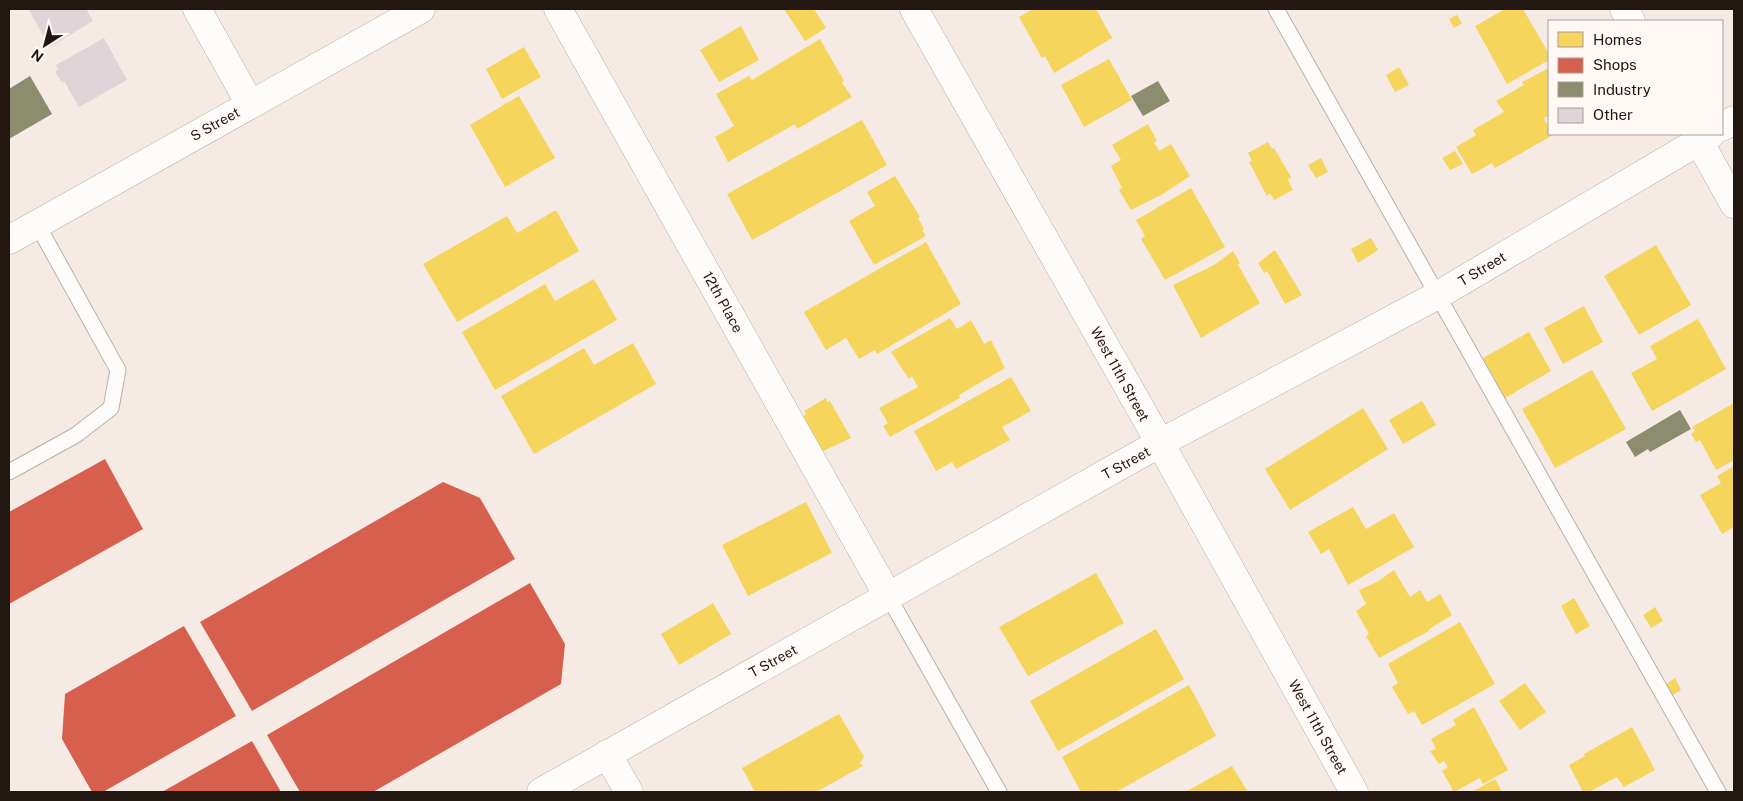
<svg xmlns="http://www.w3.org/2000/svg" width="1743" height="801" viewBox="0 0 1743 801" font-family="'Public Sans',sans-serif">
	<rect width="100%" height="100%" fill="#f6eae5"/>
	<!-- homes -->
	<g fill="#f6d55c">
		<polygon points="784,9 814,9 826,28 805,41"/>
		<polygon points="1033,9 1096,9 1112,38 1054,73 1045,56 1042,58 1019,17"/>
		<polygon points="1505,9 1523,9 1549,54 1549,60 1507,84 1475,26"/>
		<polygon points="1457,15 1462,23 1454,28 1449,19"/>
		<polygon points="741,26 759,60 719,82 700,50"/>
		<polygon points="820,39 844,81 842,83 852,97 797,129 795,124 728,162 715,137 734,126 716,94 749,76 752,80"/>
		<polygon points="524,47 541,77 502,99 486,69"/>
		<polygon points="1109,59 1132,100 1084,127 1061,85"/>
		<polygon points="1399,67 1409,85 1395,92 1386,75"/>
		<polygon points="1549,68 1549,115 1544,118 1549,128 1549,134 1555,134 1495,168 1492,163 1472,174 1456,147 1476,135 1473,130 1504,112 1496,101 1524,85 1522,82"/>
		<polygon points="519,96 555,158 505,187 470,125"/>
		<polygon points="862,120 887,165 752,240 727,194"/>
		<polygon points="1148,124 1157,141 1154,142 1159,151 1171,144 1190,176 1161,195 1131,210 1119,190 1122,188 1111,166 1121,160 1112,145"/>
		<polygon points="1268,142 1272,149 1274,148 1291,177 1288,180 1293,190 1274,200 1270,193 1267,196 1249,162 1252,161 1248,153"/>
		<polygon points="1455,151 1463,164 1450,170 1442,158"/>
		<polygon points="1321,158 1328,172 1316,178 1308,165"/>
		<polygon points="895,176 920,217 918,218 924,229 922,230 926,236 874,265 849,221 875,206 867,192"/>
		<polygon points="1191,188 1225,247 1165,280 1141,239 1145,236 1136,220"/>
		<polygon points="556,210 579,251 457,322 423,264 507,216 517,233"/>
		<polygon points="1371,238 1378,250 1358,263 1351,249"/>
		<polygon points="926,242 961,304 877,354 875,350 859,359 846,338 826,350 804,312"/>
		<polygon points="1656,245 1691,305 1639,335 1604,276"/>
		<polygon points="1275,250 1302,295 1285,304 1267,271 1264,273 1258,263"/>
		<polygon points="1233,251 1240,263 1238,265 1260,303 1201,338 1173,285 1214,265"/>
		<polygon points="594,279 617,320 495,390 462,332 545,284 555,301"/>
		<polygon points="1584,306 1603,342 1563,364 1544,328"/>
		<polygon points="950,318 957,329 971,320 984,344 991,340 1005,368 959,395 960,398 890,437 883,426 888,423 879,408 918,387 912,376 909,379 891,352"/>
		<polygon points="1698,319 1726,369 1652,411 1631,373 1657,359 1650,346"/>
		<polygon points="1529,332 1551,371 1505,398 1483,358"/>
		<polygon points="633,343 656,384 534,454 501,396 584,348 594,365"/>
		<polygon points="1592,370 1626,429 1555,468 1522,409"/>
		<polygon points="1011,377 1031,411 1002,427 1010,440 956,469 952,462 936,471 914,431"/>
		<polygon points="826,398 827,402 830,401 851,438 823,451 803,416 806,414 804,411"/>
		<polygon points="1422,401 1436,425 1403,444 1389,420"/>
		<polygon points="1734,403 1734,460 1716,470 1700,440 1696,442 1691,434 1695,431 1692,427"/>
		<polygon points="1363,408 1388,449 1290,510 1265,469"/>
		<polygon points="1734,466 1734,527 1722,534 1700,495 1721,483 1717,476"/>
		<polygon points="806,502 832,553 748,596 722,545"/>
		<polygon points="1353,507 1366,529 1394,513 1414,547 1348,585 1329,549 1321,554 1308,532"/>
		<polygon points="1394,570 1410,597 1420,590 1427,602 1440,594 1452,615 1429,629 1429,631 1379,658 1366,636 1369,634 1356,611 1366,604 1359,590 1377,582"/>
		<polygon points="1096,573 1124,623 1028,676 999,627"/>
		<polygon points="1574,598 1590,626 1576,634 1561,606"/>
		<polygon points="713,603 731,634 679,665 661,634"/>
		<polygon points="1655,607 1663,621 1651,628 1643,615"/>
		<polygon points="1460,622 1495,684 1422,725 1414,711 1408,714 1392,687 1398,683 1388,664"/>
		<polygon points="1156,629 1184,679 1058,751 1030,701"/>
		<polygon points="1675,678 1681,690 1671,696 1665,685"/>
		<polygon points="1525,683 1546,712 1520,730 1499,701"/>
		<polygon points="1189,685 1216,736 1116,792 1081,792 1062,757"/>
		<polygon points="1474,707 1508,770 1483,784 1480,778 1454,792 1442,771 1448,767 1444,761 1439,764 1430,751 1436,749 1431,739 1456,725 1453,720"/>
		<polygon points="839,714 864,757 860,763 863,766 816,792 755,792 742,768"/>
		<polygon points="1632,727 1655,770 1624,787 1617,777 1589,792 1583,792 1569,765 1585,756 1584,754"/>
		<polygon points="1232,766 1248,792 1185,792"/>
		<polygon points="1495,779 1502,792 1472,792"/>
	</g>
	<!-- shops -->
	<g fill="#d6604d">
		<polygon points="105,459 143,529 9,604 9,512"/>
		<polygon points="443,482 480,498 515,559 252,711 200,622"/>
		<polygon points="530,583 565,644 561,684 373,792 300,792 267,735"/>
		<polygon points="184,626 236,716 103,792 92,792 62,739 65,694"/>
		<polygon points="252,741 281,792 162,792"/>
	</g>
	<!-- industry -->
	<g fill="#8c8c6e">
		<polygon points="30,76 52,114 9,139 9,89"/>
		<polygon points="1158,81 1170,101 1143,116 1131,96"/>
		<polygon points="1680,410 1691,429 1650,452 1648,449 1635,457 1626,442"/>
	</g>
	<!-- building -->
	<g fill="#dfd5d8">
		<polygon points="31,9 86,9 93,21 50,47 29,10"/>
		<polygon points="104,38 127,80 79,107 64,81 62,83 55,71 58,70 56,65"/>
	</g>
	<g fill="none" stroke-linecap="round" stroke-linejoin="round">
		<defs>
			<g id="service">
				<polyline points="1276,9 1718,792"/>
				<polyline points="9,472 76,435 111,408 118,370 37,224"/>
				<polyline points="888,596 999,792"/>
			</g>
			<g id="minor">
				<polyline points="197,9 250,104"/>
				<polyline points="558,9 888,596"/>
				<polyline points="914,9 1160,443 1354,792"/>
				<polyline points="1624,9 1631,21"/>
				<polyline points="1722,127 1734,120"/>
				<polyline points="1695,134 1734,204"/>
				<polyline points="9,240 421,9"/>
				<polyline points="607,754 629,792"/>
				<polyline points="541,792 1160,443 1438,295 1711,134"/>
			</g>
		</defs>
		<!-- service casing -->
		<use href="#service" stroke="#bbafaa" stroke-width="17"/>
		<!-- minor casing -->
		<use href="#minor" stroke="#bbafaa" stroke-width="29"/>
		<!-- service -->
		<use href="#service" stroke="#fefcfb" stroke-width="15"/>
		<!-- minor -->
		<use href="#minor" stroke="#fefcfb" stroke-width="28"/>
	</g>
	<g text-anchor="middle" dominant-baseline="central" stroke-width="5" stroke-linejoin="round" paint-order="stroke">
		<!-- street labels -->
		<g font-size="14" fill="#221611" stroke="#fff8f5">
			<text transform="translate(215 124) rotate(-29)">S Street</text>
			<text transform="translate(1482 269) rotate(-31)">T Street</text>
			<text transform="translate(723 302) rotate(61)">12th Place</text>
			<text transform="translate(1120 374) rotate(61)">West 11th Street</text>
			<text transform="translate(1126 463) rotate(-29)">T Street</text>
			<text transform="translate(773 661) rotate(-29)">T Street</text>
			<text transform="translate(1318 727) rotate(61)">West 11th Street</text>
		</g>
	</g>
	<!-- border -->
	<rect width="1743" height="801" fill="none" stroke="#221611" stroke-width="20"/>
	<!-- legend -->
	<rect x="1548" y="20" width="175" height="115" fill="#fff8f5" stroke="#a79e9a"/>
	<rect x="1558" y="32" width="25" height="15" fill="#f6d55c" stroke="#a79e9a"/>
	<text x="1593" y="45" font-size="15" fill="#221611">Homes</text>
	<rect x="1558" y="58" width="25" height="15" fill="#d6604d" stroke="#a79e9a"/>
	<text x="1593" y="70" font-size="15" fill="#221611">Shops</text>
	<rect x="1558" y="82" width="25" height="15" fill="#8c8c6e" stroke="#a79e9a"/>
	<text x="1593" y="95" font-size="15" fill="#221611">Industry</text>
	<rect x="1558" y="108" width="25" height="15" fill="#dfd5d8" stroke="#a79e9a"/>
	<text x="1593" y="120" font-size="15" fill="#221611">Other</text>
	<!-- north arrow -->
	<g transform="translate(45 45) rotate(216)" stroke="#fff8f5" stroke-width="4" paint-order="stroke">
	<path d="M0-4L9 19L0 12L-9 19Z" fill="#221611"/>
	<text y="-8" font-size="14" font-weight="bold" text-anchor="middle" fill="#221611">N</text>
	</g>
</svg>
